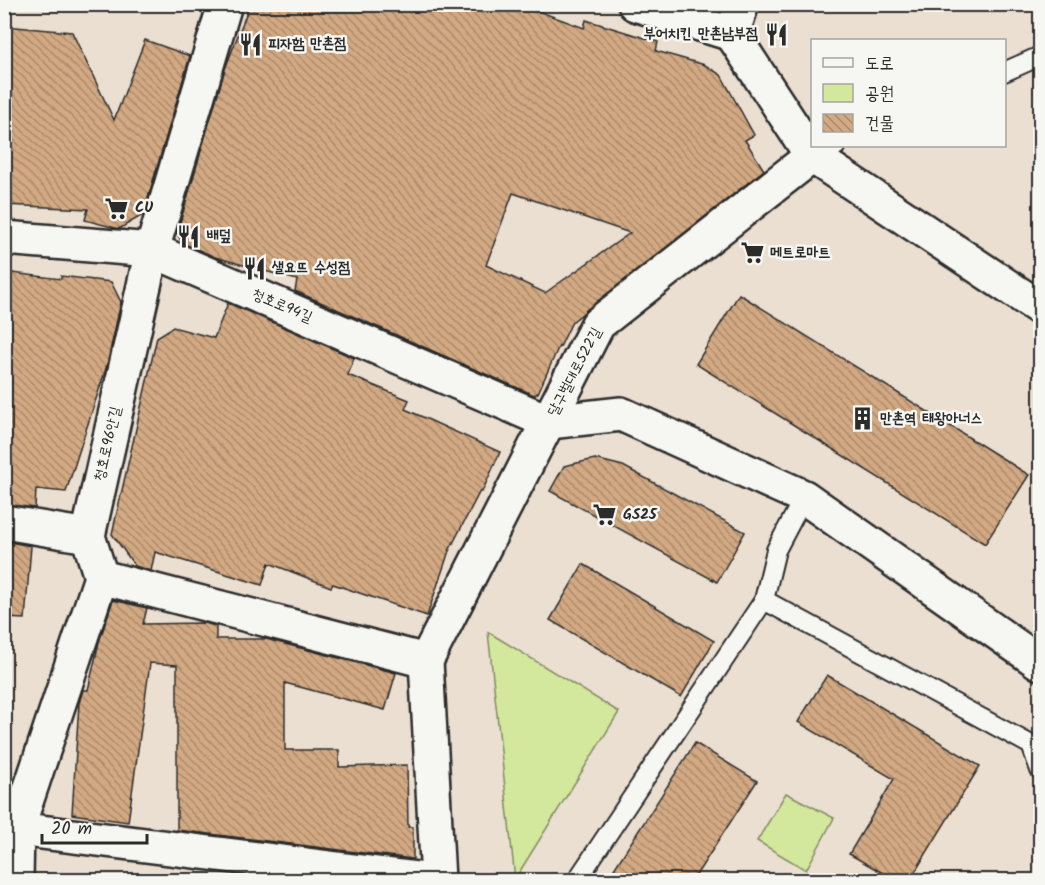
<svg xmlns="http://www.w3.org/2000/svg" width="1045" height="885" viewBox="0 0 1045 885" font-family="Kalam,'Poor Story',sans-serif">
	<defs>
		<pattern id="building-back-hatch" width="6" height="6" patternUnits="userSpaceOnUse" patternTransform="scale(1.5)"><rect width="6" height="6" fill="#d2a983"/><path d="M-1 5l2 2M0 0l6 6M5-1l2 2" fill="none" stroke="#ab8a6b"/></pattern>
	</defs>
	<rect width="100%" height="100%" fill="#ebdfd1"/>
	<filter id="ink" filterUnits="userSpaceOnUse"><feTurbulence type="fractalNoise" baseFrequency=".0167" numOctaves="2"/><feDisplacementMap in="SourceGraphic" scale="12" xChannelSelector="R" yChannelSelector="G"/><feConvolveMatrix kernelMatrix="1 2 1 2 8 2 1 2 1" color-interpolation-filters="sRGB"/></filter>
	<g filter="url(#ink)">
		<!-- park -->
		<g fill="#d3e89c" stroke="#7f8a64" stroke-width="1.5">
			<polygon points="488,632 619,712 515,879"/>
			<polygon points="786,793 834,818 806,870 757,841"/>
		</g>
		<!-- building -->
		<g fill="url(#building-back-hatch)" stroke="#2b2b2b" stroke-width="1.5" fill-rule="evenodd">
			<path d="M250 4H519L584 28 586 20 658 42 656 51 705 65 721 75 754 135 745 140 764 170 572 322 560 347 559 346 538 393 534 395 295 291 297 280 215 257 182 243 177 233 225 69ZM513 193 630 233 545 293 486 265Z"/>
			<polygon points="4,26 72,32 114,120 145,40 190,56 143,215 119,229 85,220 88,209 4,205"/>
			<polygon points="4,272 61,279 61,276 111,282 121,302 107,365 66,492 36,489 35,508 4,504"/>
			<polygon points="739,294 1029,475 985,544 696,364"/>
			<polygon points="228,303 354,358 348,375 409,400 405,409 500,452 482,492 480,491 449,551 427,616 333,584 331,587 269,563 262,585 155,552 151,571 135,566 112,534 157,337 173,327 214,338"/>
			<polygon points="595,459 623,466 745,532 717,582 550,491 564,466"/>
			<polygon points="4,541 31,546 25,619 4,618"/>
			<polygon points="583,564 714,641 681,697 550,620"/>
			<polygon points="113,600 147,608 143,624 204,623 216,626 216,639 266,639 396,673 385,710 285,683 285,750 339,750 339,767 407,765 408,827 413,827 413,859 177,830 177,665 150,663 128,822 72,814 79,703 83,690 88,690 99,642"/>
			<polygon points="827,675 980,766 910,880 895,880 849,854 894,779 798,722"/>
			<polygon points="695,743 757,781 693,880 607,880"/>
		</g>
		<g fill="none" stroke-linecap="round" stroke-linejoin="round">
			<defs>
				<g id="service">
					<polyline points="1004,72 1040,56"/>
					<polyline points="812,156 836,146"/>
					<polyline points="764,600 1031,745 1040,770"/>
					<polyline points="577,880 764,600 776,550 804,497"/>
				</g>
				<g id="minor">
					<polyline points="635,4 732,34"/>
					<polyline points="742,4 732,34 812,156 1040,308"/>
					<polyline points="4,238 152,250 549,422 621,414 804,497 1040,663"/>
					<polyline points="4,522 88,536"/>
					<polyline points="101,577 426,661"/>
					<polyline points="4,829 17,829 426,880"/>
					<polyline points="16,880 17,829 101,577 88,536 152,250 225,4"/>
					<polyline points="438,880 426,661 598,324 812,156"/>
				</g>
			</defs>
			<!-- service casing -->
			<use href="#service" stroke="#2b2b2b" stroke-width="22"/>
			<!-- minor casing -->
			<use href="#minor" stroke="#2b2b2b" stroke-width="38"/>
			<!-- service -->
			<use href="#service" stroke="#f6f6f2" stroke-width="18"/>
			<!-- minor -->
			<use href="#minor" stroke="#f6f6f2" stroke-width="33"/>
		</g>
	</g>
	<!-- icons -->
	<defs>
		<symbol id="restaurant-bare" viewBox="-9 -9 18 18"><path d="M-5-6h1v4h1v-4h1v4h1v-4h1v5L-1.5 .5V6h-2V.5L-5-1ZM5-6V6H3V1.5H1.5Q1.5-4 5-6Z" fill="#2b2b2b" stroke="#f6f6f2" stroke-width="2.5" paint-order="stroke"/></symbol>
		<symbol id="supermarket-bare" viewBox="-9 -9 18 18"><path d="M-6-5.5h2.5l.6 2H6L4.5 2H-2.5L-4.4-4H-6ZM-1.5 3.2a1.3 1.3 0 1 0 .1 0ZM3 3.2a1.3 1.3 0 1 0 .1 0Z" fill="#2b2b2b" stroke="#f6f6f2" stroke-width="2.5" paint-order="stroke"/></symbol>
		<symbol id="building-bare" viewBox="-9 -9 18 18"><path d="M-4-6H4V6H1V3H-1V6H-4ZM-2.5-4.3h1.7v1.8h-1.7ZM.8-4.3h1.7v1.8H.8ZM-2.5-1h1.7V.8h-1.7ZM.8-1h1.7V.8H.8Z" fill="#2b2b2b" stroke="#f6f6f2" stroke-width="2.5" paint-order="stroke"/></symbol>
	</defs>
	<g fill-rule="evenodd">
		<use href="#restaurant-bare" x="760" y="18" width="33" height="33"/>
		<use href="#restaurant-bare" x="234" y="28" width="33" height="33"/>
		<use href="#supermarket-bare" x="100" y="192" width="33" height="33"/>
		<use href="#restaurant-bare" x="172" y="220" width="33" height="33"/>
		<use href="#supermarket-bare" x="736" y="236" width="33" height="33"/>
		<use href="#restaurant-bare" x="238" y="252" width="33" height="33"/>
		<use href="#building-bare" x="846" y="402" width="33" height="33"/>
		<use href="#supermarket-bare" x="588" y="498" width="33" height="33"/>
	</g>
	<g text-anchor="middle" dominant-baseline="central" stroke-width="5" stroke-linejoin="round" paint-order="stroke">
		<!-- poi labels -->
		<g font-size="15" font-weight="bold" fill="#2b2b2b" stroke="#f6f6f2" text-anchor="start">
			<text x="758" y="34" text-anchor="end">부어치킨 만촌남부점</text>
			<text x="268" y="44">피자함 만촌점</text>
			<text x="135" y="208">CU</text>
			<text x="207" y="236">배덮</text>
			<text x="770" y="253">메트로마트</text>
			<text x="272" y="268">샐요뜨 수성점</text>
			<text x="880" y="419">만촌역 태왕아너스</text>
			<text x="623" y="515">GS25</text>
		</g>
		<!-- street labels -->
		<g font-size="15" fill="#2b2b2b" stroke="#f6f6f2">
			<text transform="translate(282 306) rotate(23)">청호로94길</text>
			<text transform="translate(575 372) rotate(-62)">달구벌대로522길</text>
			<text transform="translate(108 444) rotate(-77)">청호로96안길</text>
		</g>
	</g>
	<!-- margin -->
	<rect width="1045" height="885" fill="none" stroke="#f6f6f2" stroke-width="24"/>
	<rect x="12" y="12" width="1021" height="861" fill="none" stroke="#2b2b2b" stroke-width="2" filter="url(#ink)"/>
	<!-- legend -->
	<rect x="811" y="39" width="195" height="108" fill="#f6f6f2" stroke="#a5a5a2" stroke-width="1.5"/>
	<rect x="823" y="58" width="30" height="9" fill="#f6f6f2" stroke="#a5a5a2" stroke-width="1.5"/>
	<text x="865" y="69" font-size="18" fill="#2b2b2b">도로</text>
	<rect x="823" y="84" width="30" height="18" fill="#d3e89c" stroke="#a5a5a2" stroke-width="1.5"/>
	<text x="865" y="99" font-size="18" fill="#2b2b2b">공원</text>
	<rect x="823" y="114" width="30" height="18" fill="url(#building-back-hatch)" stroke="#a5a5a2" stroke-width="1.5"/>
	<text x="865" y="129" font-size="18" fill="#2b2b2b">건물</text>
	<!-- scale -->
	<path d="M42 834v9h105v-9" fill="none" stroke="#2b2b2b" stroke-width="3"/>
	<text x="51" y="834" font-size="18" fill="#2b2b2b" stroke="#f6f6f2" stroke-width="4.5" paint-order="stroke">20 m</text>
</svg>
